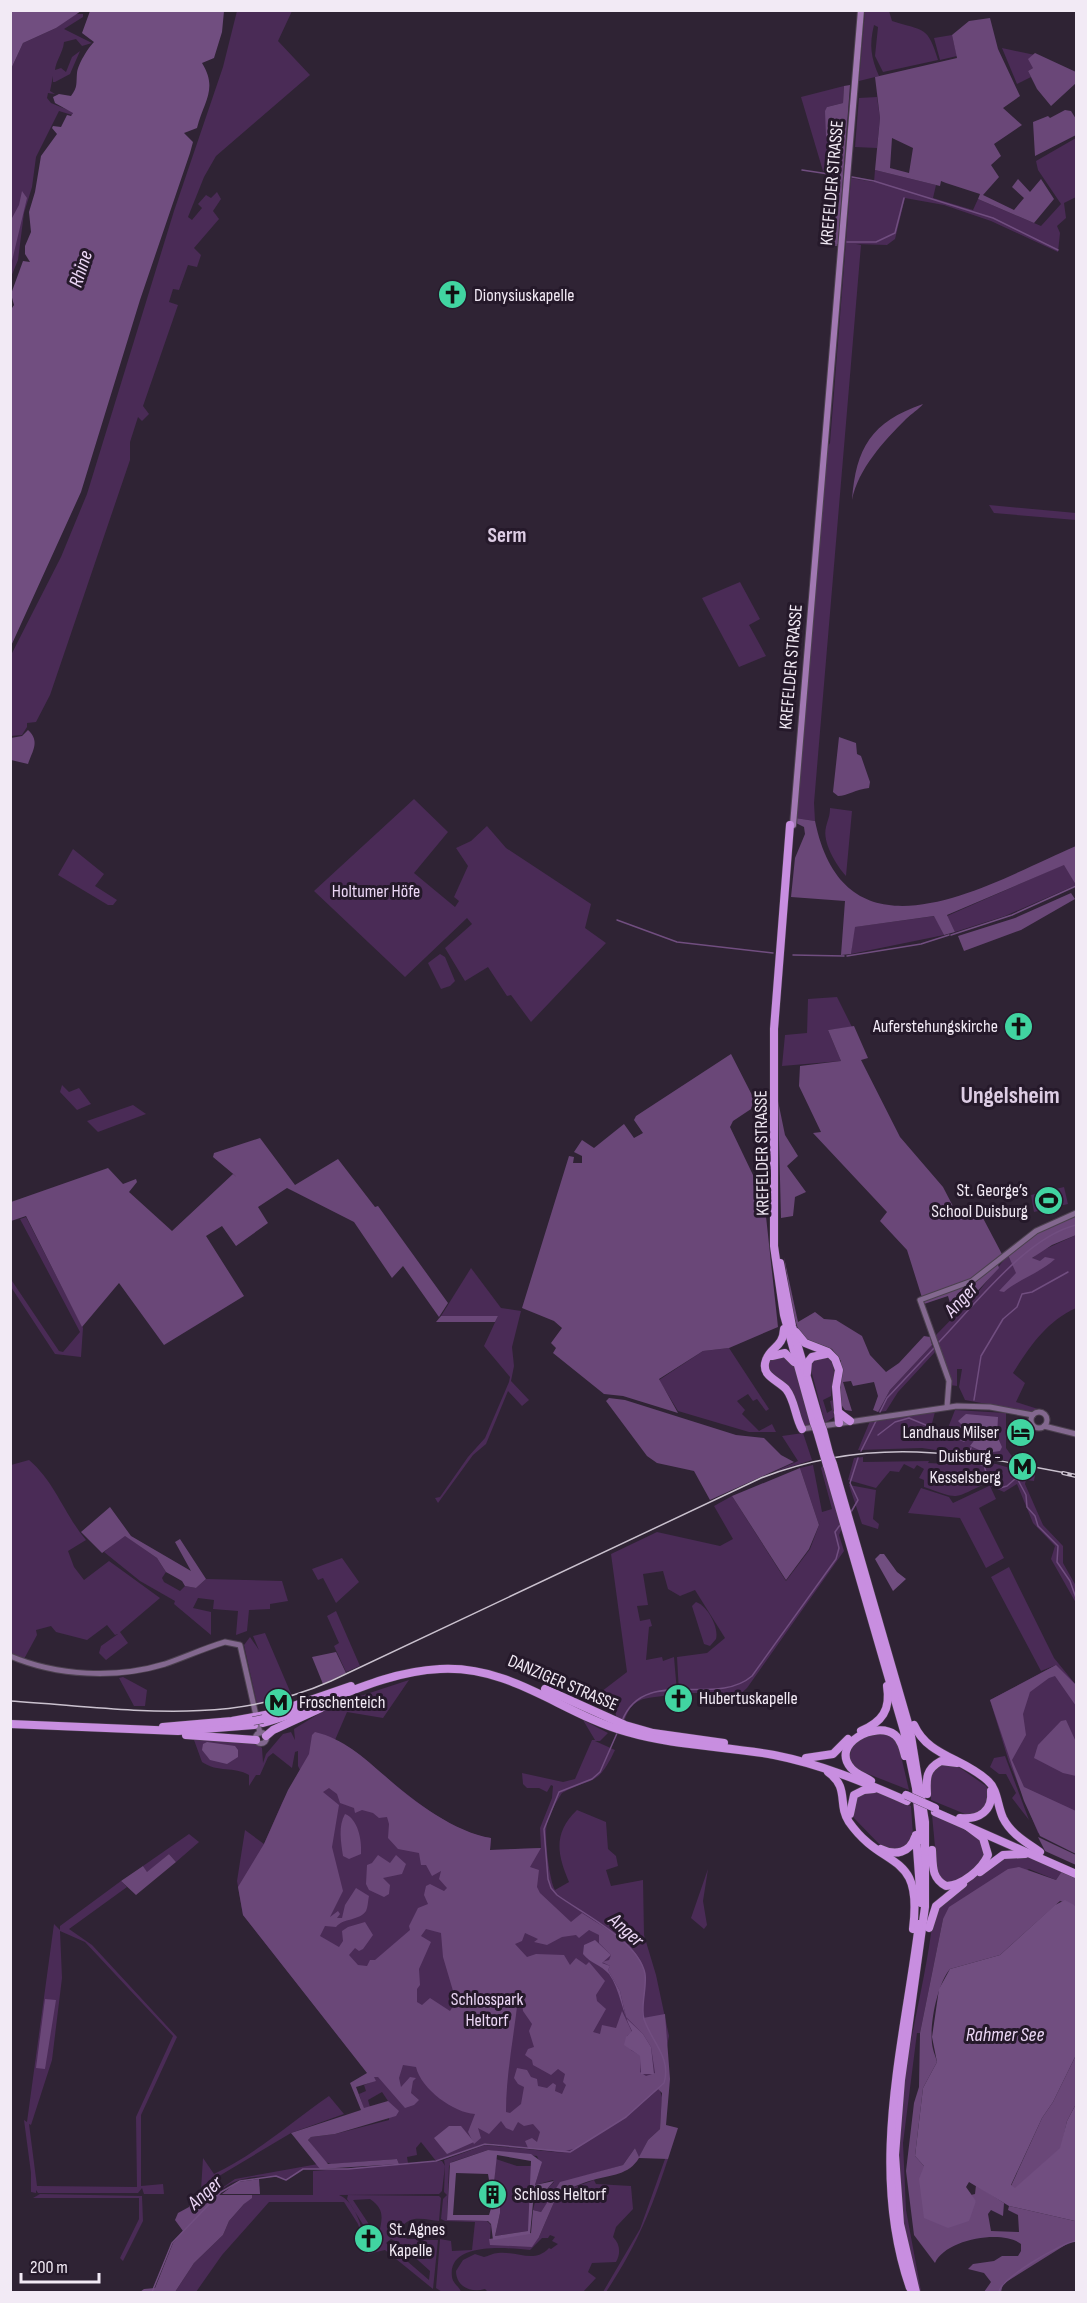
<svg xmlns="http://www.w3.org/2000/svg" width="1087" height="2303" viewBox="0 0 1087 2303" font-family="'Sofia Sans Condensed',sans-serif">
	<rect width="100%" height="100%" fill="#2f2334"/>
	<!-- green -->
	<g fill="#4a2b56" fill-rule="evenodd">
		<polygon points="237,11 292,11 278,41 310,75 216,156 204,177 188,217 192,220 202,208 198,204 206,195 211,198 217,192 221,199 213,211 219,219 194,248 201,255 197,267 188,265 179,290 173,289 169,302 178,305 143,406 149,414 142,421 138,417 130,442 130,460 50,695 36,722 27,723 27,727 22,735 11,736 10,657 61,557 87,494 174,211 223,67"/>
		<path d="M865 11H889L892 21C924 31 928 26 938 60L883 72 875 56 878 27 874 25C869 45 871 58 879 76L859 81Z"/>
		<path d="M74 14H83V17L64 29 92 43 82 46 76 39 64 42C63 53 56 60 55 70L61 68 66 72 72 57 80 51 70 74 55 82H53V76L50 91 55 94 48 93 47 98 51 103 73 112 72 115 59 111 36 157 32 187 24 213 18 260 11 277V69L23 43 56 28Z"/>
		<polygon points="952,35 957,56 940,60 934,38"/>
		<polygon points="1002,48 1035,55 1033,68 1028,71 1031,77 1017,84"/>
		<polygon points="844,86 843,103 827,107 838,142 839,173 823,171 801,97"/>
		<polygon points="877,97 880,118 877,148 855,147 859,98"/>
		<polygon points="1076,138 1076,197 1064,203 1066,218 1057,226 1060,233 1058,252 991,221 944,205 905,198 895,239 887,245 856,244 861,245 814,803 815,821 795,818 827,448 830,443 851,178 874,182 875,170 936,185 933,198 973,210 978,199 1041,226 1061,204 1038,170 1036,161"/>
		<polygon points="989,505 1076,513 1076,520 994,513"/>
		<polygon points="740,582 760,619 749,625 766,656 739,667 702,598"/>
		<polygon points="414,799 448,832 414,873 455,907 459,901 454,897 468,866 456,848 471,841 487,826 506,848 591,904 585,928 606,943 531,1022 511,995 507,996 488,967 465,981 445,948 472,924 467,918 405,977 314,891"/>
		<path d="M830 808 852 811 846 876C836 865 822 842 826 827 828 819 830 816 830 808Z"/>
		<polygon points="73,849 104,874 95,886 117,900 113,905 108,905 58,875"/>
		<polygon points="1065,864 1076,885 1005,916 955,932 947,916"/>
		<polygon points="935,916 944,935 851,954 854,927"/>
		<polygon points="440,954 445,957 455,981 450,986 441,989 428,963"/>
		<polygon points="837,997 852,1027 828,1030 841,1061 782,1066 785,1035 807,1033 808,999"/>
		<polygon points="62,1085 69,1092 79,1088 91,1104 77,1110 60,1092"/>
		<polygon points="133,1105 146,1114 98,1132 87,1121"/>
		<polygon points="1064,1187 1068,1204 1034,1212 1031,1195"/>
		<polygon points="26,1217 83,1328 81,1357 55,1354 11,1287 10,1278 59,1351 63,1352 80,1332 20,1219"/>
		<path d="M1076 1235V1308C1046 1322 1031 1345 1013 1373L1025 1383 1016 1402 1038 1409 1031 1412 965 1400 959 1387 962 1369H957V1386L950 1385V1377L934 1337 979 1291 1008 1255 1017 1273 1039 1252Z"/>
		<polygon points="471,1268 501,1308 521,1311 512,1347 514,1366 511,1381 529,1400 522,1406 508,1391 486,1444 473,1455 438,1503 435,1498 440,1497 468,1457 485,1438 509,1382 510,1377 484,1346 498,1316 441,1316"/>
		<polygon points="932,1345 935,1352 898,1392 886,1411 878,1412 890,1390"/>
		<polygon points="729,1348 769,1409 766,1411 757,1399 753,1401 748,1394 737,1401 745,1410 742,1414 759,1431 772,1424 776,1432 749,1432 678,1411 659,1380 703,1351"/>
		<polygon points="782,1354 793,1362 812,1425 804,1425 796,1403 769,1370 769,1361"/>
		<path d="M825 1356C840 1365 832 1381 831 1396L823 1400 827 1413 832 1410 830 1401 833 1400 834 1417 825 1423 810 1366 816 1359Z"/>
		<polygon points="955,1410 1006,1413 1006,1448 1016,1462 922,1448 858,1450 870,1421 935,1412 931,1427 946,1433"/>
		<polygon points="803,1433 812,1460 771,1473 711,1500 798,1461 782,1436"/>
		<path d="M863 1457V1462L929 1461 928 1463 967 1465 958 1459 996 1464 1035 1475 1034 1481 1026 1480 1025 1484 1043 1525 1063 1546V1563L1076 1586V1603L1051 1559 1055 1546 1033 1523 1017 1484 1004 1492 990 1486 996 1499 979 1508 1004 1558 986 1568 960 1518 908 1513 921 1488 949 1497 953 1503 989 1486 987 1483C951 1499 962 1500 924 1487V1480L919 1478 924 1469 917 1465 914 1469 904 1464 899 1472 890 1471 876 1488 848 1480 854 1458Z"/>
		<path d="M29 1460C55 1482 64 1514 86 1540L68 1551 74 1567 84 1580 109 1561 160 1598 120 1632 128 1643 106 1660 99 1653 101 1646 118 1634 115 1635 107 1625 87 1640 56 1632 51 1626 36 1630 37 1635 24 1659 11 1653V1465Z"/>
		<path d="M813 1465 822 1512 832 1509 821 1468 823 1465 842 1528 839 1535 844 1551 747 1688 732 1702 710 1693H679L677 1657 707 1653 725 1638 695 1590 680 1596 668 1589 663 1571 643 1574 648 1605 637 1606 640 1621 650 1619 652 1626 649 1627 646 1660 662 1657 663 1661 674 1657 677 1692C655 1702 634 1689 624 1722L617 1719 615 1711 593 1704V1698L627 1672 611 1554 657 1532 720 1546 733 1539 714 1506 732 1496 786 1581 810 1549 821 1520 819 1525 800 1468Z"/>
		<polygon points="849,1485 876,1490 873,1519 879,1524 878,1529 862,1524"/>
		<polygon points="124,1535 157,1558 166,1572 162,1578 164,1582 180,1591 185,1586 196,1588 206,1579 282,1581 288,1601 270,1604 270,1609 249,1610 247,1631 236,1635 238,1611 213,1609 214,1600 198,1598 193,1608 211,1612 211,1635 174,1604 175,1601 140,1581 104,1552"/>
		<polygon points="342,1558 359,1582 336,1603 323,1578 318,1580 312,1569"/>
		<polygon points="1009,1567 1054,1658 1076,1685 1076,1851 1038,1833 1009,1762 990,1700 1056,1665 1041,1671 991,1577"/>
		<path d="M696 1602C708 1606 719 1628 716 1639L710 1646 704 1644 692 1606Z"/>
		<polygon points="336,1611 360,1666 346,1672 334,1646 339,1643 327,1616"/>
		<polygon points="265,1633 292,1696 283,1695 281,1692 282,1696 257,1704 244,1645 250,1637 259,1650 253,1636"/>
		<polygon points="123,1677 147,1690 145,1706 134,1706 119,1678"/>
		<path d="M409 1680 383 1718 347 1712 335 1740C357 1750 369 1763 387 1778 416 1802 454 1833 491 1838L490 1850 541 1848 540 1828 552 1798 553 1786 551 1785 547 1792 539 1788H527L523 1784 522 1773 563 1782 575 1779 592 1740H595L583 1720 608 1733 600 1741H595L615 1750C597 1788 593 1776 562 1793 556 1802 550 1813 547 1823 544 1835 549 1880 555 1890L569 1882C557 1854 553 1833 577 1810L606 1822 608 1849 616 1856 618 1866 606 1870 611 1886 643 1880 644 1935 656 1975 669 2036 659 2088 662 2097 660 2129 648 2140 639 2158 635 2148 623 2165 560 2183 541 2212 533 2210 537 2194 547 2189 554 2182 553 2180 535 2185 541 2165 537 2156 488 2150 452 2162 449 2166 447 2220 487 2221 491 2225 490 2239 539 2237 558 2193 594 2180 596 2184 631 2186 633 2209 616 2227 613 2237C620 2244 621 2253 616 2262L592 2263 588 2272 596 2278 583 2292H488L485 2289C471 2293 456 2287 456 2271L463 2260 475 2254 484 2257C489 2256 493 2253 498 2253 518 2251 534 2264 549 2248L551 2249 558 2244 552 2241 555 2237 550 2235 548 2238H542L530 2250C509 2248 447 2241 452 2277 453 2284 460 2287 461 2292H442L436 2288 440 2239 451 2241 452 2251 472 2250 475 2222 445 2221 441 2219 443 2199 447 2195 444 2192 445 2166 442 2191 439 2194 339 2195C353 2200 362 2225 364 2239L367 2231 347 2199 348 2195 439 2196 441 2198 439 2221C428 2221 408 2212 400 2231L407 2239H421L425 2237V2240H438L433 2289 385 2250 368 2254 358 2224 344 2202H269L222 2255 196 2292H175L194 2263 223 2235 229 2221 252 2195H313V2171L442 2161 445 2166 444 2160 485 2145 565 2153 486 2143 436 2161 421 2142 416 2148 417 2155 407 2157 408 2163 399 2164 397 2159 331 2164 325 2162 308 2140 311 2137 335 2134 389 2120 388 2101 382 2092 368 2100 370 2107 364 2109 359 2094 366 2091 364 2085 374 2081 243 1915 237 1881 245 1830 264 1844 282 1803 300 1770 298 1766V1751L295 1752 292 1768 273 1753 268 1757 260 1775H256L249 1786V1775C234 1766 218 1773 202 1762L194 1740H254L262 1748 263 1763 266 1754 283 1734 291 1732 295 1740 294 1729 333 1705ZM370 2199C386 2210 382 2219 378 2238L353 2200ZM391 2239 399 2243 430 2271 429 2280 386 2243Z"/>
		<polygon points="882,1731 897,1739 909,1790 858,1770 849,1759 854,1740"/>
		<polygon points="1005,1756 1029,1820 1012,1798 1016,1793 1006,1774 999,1774 990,1767 994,1758"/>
		<polygon points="953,1763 986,1786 989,1791 987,1808 970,1816 931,1800 930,1779 936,1765"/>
		<polygon points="875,1790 911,1806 913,1836 910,1843 898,1851 883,1848 851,1815 855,1797"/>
		<path d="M932 1815 976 1834 986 1850C980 1866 966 1879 949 1884L938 1879Z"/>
		<polygon points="189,1834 199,1842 176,1862 169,1854 147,1873 143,1866"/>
		<path d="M1004 1856H1027L1062 1871 1056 1880 1029 1869 943 1919 920 2033H917L903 2143 906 2210 921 2291 919 2290C908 2245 897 2200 897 2154 898 2074 924 1997 933 1918L942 1901Z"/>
		<polygon points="708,1869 703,1901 707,1925 704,1929 691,1918"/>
		<path d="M121 1881 127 1887 69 1929 92 1945 177 2037 141 2115V2186L163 2184 164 2194H144L142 2188 138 2193H38L36 2190V2193L31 2192V2173L24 2120 27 2122 54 1924 60 1930V1926ZM60 1931 85 1942 173 2036 136 2117 137 2187 37 2186 29 2124 31 2125 52 2060 62 1978Z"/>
		<path d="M329 2096 344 2114 291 2133 204 2185V2189L219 2190 235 2179 318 2164 320 2169H302L286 2179C271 2174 248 2176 234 2182 218 2189 224 2194 204 2194L201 2190 203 2158 214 2174C256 2154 290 2123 329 2096Z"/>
		<polygon points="496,2159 517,2166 532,2166 529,2231 495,2236 500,2213 500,2188 494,2183"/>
		<path d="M665 2159H668C650 2213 637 2245 606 2292H603L640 2229Z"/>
		<polygon points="40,2194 142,2196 143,2221 123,2261 120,2258 139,2219 139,2198 33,2198"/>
	</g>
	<!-- forest -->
	<g fill="#6a4778" fill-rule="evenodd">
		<path d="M990 18 998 49 1020 96 1003 108 1022 125 994 144 1001 156 991 165 999 177 983 195 1014 210 1024 198 1012 187 1018 179 1030 192 1041 179 1054 199 1034 223 978 199 980 194 946 183 941 181 940 186 875 170 880 118 875 77 957 58 952 35 969 21ZM892 138 913 148 909 173 890 168Z"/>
		<polygon points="1035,53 1076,72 1076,83 1051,106 1037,89 1028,71 1033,68 1028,59"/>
		<path d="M850 85 838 244 830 245 835 179 826 176 827 172 839 173C841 163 837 153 838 142L826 136 825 111 827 107 843 103 844 86Z"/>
		<polygon points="1065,110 1071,111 1076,119 1076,135 1035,156 1033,122 1048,116 1050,118"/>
		<polygon points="22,191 27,198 11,265 12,218 19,205"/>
		<path d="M923 404C919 409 911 414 906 419 884 441 858 469 852 500 856 448 871 422 923 404Z"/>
		<path d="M28 730C40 741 33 750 28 764L11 760V738L22 736Z"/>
		<path d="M839 737 856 743 857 754 861 756 870 782 869 788C856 789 847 796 838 796L833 792Z"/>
		<path d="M795 818 815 821C846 972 990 883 1076 846V885L1064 865 947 915 955 932 944 935 934 916 855 927 851 954 841 955 845 901 791 897 795 858 805 834 804 827 796 823Z"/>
		<polygon points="1071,893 1075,899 1021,930 964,951 958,936 1015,918"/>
		<polygon points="854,1026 868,1058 861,1060 900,1137 943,1187 956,1212 975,1203 1003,1256 997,1261 999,1268 954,1316 948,1296 924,1304 907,1250 880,1221 887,1212 813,1133 821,1132 799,1086 800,1066 841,1061 828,1030"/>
		<polygon points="731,1054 754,1099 751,1109 733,1121 730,1127 764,1198 778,1327 729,1348 703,1351 659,1379 678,1413 623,1396 604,1394 553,1353 556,1348 551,1343 562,1328 554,1321 522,1308 569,1156 574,1157 573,1163 582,1163 582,1156 574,1152 582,1140 594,1148 624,1124 634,1138 643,1133 634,1120 636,1116"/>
		<polygon points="778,1101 785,1135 798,1156 787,1166 806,1192 795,1197 793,1216 781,1218"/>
		<polygon points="260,1138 295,1185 338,1159 375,1207 378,1206 448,1303 439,1317 403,1266 392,1278 354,1222 287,1188 258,1207 268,1223 236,1246 222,1226 206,1236 244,1296 164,1345 119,1283 82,1327 26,1216 11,1221 11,1202 108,1168 123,1184 136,1179 137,1182 129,1192 172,1231 233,1174 238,1178 213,1157 214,1153"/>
		<path d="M1076 1215V1235L1052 1245 1032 1258 1040 1261 1045 1257 1055 1259C1040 1273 1019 1279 1004 1292L999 1291 1016 1273 1008 1255 1039 1231Z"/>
		<polygon points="784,1257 798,1322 815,1312 824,1319 836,1320 862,1336 870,1355 886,1372 899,1363 924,1336 930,1337 932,1345 890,1390 878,1412 873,1410 878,1396 874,1382 853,1386 851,1381 843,1382 852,1411 845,1410 840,1403 839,1391 841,1361 832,1349 805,1339 799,1332 792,1310"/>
		<polygon points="441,1316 498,1316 495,1322 436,1322"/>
		<polygon points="609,1398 625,1400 736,1435 764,1438 781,1455 794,1462 710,1500 694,1471 657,1463 647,1456 606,1401"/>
		<polygon points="800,1468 819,1525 809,1549 786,1580 732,1496"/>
		<polygon points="110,1507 131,1536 191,1571 175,1542 180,1539 206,1579 196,1588 185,1586 182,1581 166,1572 157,1558 125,1536 102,1553 81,1532"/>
		<polygon points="336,1652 346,1673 323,1684 312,1657"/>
		<polygon points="1056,1665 1076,1685 1076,1706 1055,1676 1049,1678 1030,1692 1023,1714 1026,1735 1012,1760 1024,1787 1076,1811 1076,1854 1040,1836 1024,1801 990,1700"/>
		<polygon points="1066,1720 1076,1742 1076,1776 1063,1773 1034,1758 1038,1745 1061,1721"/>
		<path d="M315 1732C344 1739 363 1757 385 1776 413 1801 454 1832 491 1838L490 1850 541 1848 530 1867 539 1870 537 1887 540 1893 571 1922 582 1913C604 1928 641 1945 645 1975 647 1989 641 2005 643 2018L665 2014 670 2079 666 2125 678 2128 668 2159 639 2158C629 2175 611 2175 593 2180 581 2183 569 2189 558 2193L539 2237 532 2247 490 2245 489 2239 531 2233 533 2210 541 2212 560 2182 623 2165 635 2148 639 2157 648 2140 660 2129 662 2093 658 2089 626 2117 577 2148 562 2152 528 2148 525 2141 532 2138 537 2142 540 2132 533 2124 524 2126 518 2122 513 2131 506 2128 501 2121 489 2134 478 2128 481 2138 474 2144 468 2132 475 2114C454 2113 421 2089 416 2067L403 2065 399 2078 401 2087 410 2077 416 2078 413 2081 411 2093 419 2100 414 2105 405 2108 378 2077H374L376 2081 356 2087 364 2108 388 2101 399 2111 396 2116 335 2134 311 2137 308 2140 328 2164 397 2159 399 2164 320 2169 291 2133 361 2110 350 2083 367 2073 243 1915 238 1887 264 1844 288 1790 309 1754 312 1735ZM329 1788 337 1794 340 1803 354 1808 355 1813 362 1810 373 1813 379 1818 387 1817 389 1824 388 1838 398 1849 419 1853 421 1865H426L432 1876 441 1871 439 1879 447 1888 444 1891 430 1884 426 1886 424 1895 428 1904 418 1908 409 1926 410 1930 375 1960H370L367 1966 358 1965 349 1955 355 1948 359 1951 363 1949 373 1935 365 1922 348 1927 342 1931 343 1941 339 1947 320 1936 325 1926 336 1927C343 1918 359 1921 366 1911 368 1907 368 1900 369 1896L356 1888 345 1905 342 1918H337L340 1914 338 1911 330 1917 343 1891 332 1847 339 1805 323 1792ZM426 1929 441 1933 443 1957 456 2001 450 2011 430 1998 422 2005 417 2002V1989L420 1985 419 1969 431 1942 421 1936ZM589 1930 599 1935V1943L611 1955 609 1960 602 1962 610 1966 608 1970 620 1991 626 2017 643 2034 651 2047 655 2073 646 2076 640 2072 641 2056 631 2050 627 2036 632 2032 622 2011 616 2028 602 2025 600 2034 593 2032 606 2009 597 2001 596 1995 605 1981 589 1962 586 1965 576 1958 570 1965 564 1955 536 1954 527 1957 515 1944 522 1941 525 1933 538 1939 534 1942 547 1945 562 1937 576 1935 579 1938ZM521 1996 523 2011 532 2024 529 2031 534 2047 528 2049 525 2055 532 2060 533 2065 551 2075 558 2069 565 2074 563 2082 566 2085 562 2094 555 2091 556 2085 553 2083 547 2088 538 2086 537 2079 531 2077 527 2070 517 2068 514 2078 518 2084 524 2087 521 2104 510 2113 506 2112C506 2074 514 2036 518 1998Z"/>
		<path d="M345 1814C358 1819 362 1840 361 1854L349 1859 343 1856C341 1842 338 1826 345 1814Z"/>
		<polygon points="1038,1837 1076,1855 1076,1865 1045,1851"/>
		<polygon points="169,1854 176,1862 136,1895 121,1881 143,1866 147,1872"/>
		<polygon points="378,1855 390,1863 396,1855 406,1864 402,1874 383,1878 390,1885 389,1894 384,1897 369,1890 366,1884 367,1865 372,1863"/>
		<path d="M1019 1867 1056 1880 1062 1871 1076 1877V1906L1060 1901 1000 1955 950 1969C937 1984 928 2029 933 2049 934 2053 936 2058 937 2062L923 2088 915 2156 924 2166 976 2202 971 2195 975 2194 976 2185 1004 2203 1003 2216 991 2210 988 2214 991 2231 1019 2232 1018 2215 1008 2210 1009 2206 1075 2221 1076 2219V2241L1070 2242 1003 2284 1001 2292H984L991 2282 984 2273 968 2269 973 2264 994 2261 1002 2256H1018L1021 2251V2244C1003 2229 945 2239 935 2263L914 2235 906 2171 914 2103 919 2087 920 2033 943 1919 949 1907 1008 1869Z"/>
		<polygon points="45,1999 56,2000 45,2069 36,2068"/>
		<polygon points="1076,2055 1076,2104 1067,2121 1061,2148 1015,2189 1011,2186 1042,2118 1053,2102"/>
		<polygon points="259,2179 260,2194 222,2194 237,2182"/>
		<polygon points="189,2195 252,2195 252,2198 244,2204 229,2221 223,2235 194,2263 175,2292 140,2292 144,2289 155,2288 173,2243 183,2231 175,2220 178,2213 189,2207"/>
	</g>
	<!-- water -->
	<g fill="#714e80" fill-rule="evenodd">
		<polygon points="11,10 81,10 81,11 56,28 23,43 11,69"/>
		<path d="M90 11H224L222 32 214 58 202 63C218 89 204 101 197 128L184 133 193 142 190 153 140 300 81 492 11 646 10 311 14 305 11 294 23 261 30 262 25 254V246L31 232 29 212 35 192 41 156 57 134 52 128 53 126 61 127 67 115 71 116 73 113 55 103 53 97 59 94 71 96C78 87 76 83 77 73 78 64 88 48 94 42L82 33Z"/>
		<polygon points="966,1414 998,1417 997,1436 1002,1447 1000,1451 986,1453 970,1446 976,1438 965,1437 965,1433 959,1428 962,1425 958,1421"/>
		<polygon points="880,1554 884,1554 897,1572 906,1579 893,1591 875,1559"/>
		<polygon points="207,1742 235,1746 238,1750 238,1757 227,1764 210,1760 202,1750 203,1744"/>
		<polygon points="1065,1900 1076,1906 1076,2055 1053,2102 1042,2118 1011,2185 1015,2188 1060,2148 1067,2121 1076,2104 1076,2219 1075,2221 1009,2206 969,2182 966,2187 976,2201 969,2221 948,2228 924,2218 919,2179 924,2166 915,2156 923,2088 937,2062 932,2037 939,1989 950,1969 1000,1955 1055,1905"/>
		<path d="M595 1940 611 1955 602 1963 610 1966 608 1970 620 1991 626 2018 643 2034 651 2047 654 2074H641L640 2056 624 2045 626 2037 632 2031C622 2013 620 1989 609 1974 601 1965 590 1963 583 1954L584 1945Z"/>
		<polygon points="449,2126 461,2126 474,2142 447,2154 434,2138"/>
		<path d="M488 2150 531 2154 542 2162 535 2185 554 2181 547 2189 537 2194 533 2203 530 2234 493 2240 491 2224 488 2221 447 2220 450 2163ZM497 2155 531 2161 528 2231 495 2236 500 2213V2199L493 2202 489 2215H453L456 2173 488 2174 489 2180 493 2181V2188L500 2191 494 2183Z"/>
	</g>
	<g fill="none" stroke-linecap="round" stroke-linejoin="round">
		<!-- stream -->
		<g stroke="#714e80" stroke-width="1.5">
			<polyline points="802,170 842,176"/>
			<polyline points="852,177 874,181 993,218 1058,250"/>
			<polyline points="847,242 876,242 895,233 904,198"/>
			<polyline points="830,245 837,245"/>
			<polyline points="617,920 677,942 773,953"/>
			<polyline points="951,935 1012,915 1076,886"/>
			<polyline points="793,955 844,956"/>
			<polyline points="847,956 921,944 949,935"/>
			<path d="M938 1343C974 1306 1026 1237 1076 1225"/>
			<polyline points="974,1400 981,1356 1003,1319 1017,1307 1022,1294 1032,1292 1068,1272"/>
			<polyline points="880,1412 887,1398 935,1347"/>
			<polyline points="878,1435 895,1422 909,1418 964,1441 970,1435"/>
			<polyline points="861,1451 877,1419"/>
			<polyline points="968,1455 971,1448"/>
			<polyline points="966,1462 984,1465 987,1476 1000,1488 1007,1486 1015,1479 1018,1480 1026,1495 1027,1507 1035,1516 1038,1526 1058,1546 1057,1562 1070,1581 1076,1598"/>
			<polyline points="851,1512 858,1500 850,1483 858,1458"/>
			<path d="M622 1721C644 1665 715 1708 752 1676L836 1559 839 1548 835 1532 840 1525"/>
			<path d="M152 2292 172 2243 221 2192 240 2181 276 2176 286 2180 303 2169H348L436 2161 485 2144 570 2152 626 2117 664 2083C672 2058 651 2041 644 2019 640 2009 647 1987 645 1974 639 1941 583 1914 557 1895L551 1888 548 1879 544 1829 559 1792 592 1779 600 1772 618 1731"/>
			<path d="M999 2292C1000 2279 1062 2242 1076 2241"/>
		</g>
		<defs>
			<g id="secondary">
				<polyline points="947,1407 949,1381 920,1300 972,1281 1036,1231 1076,1213"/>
				<circle cx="1039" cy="1420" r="8"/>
				<polyline points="1044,1426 1076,1434"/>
				<polyline points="802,1429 957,1406 990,1407 1033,1415"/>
				<path d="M10 1656C57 1676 116 1679 165 1664 185 1657 205 1648 225 1642L240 1645 260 1733"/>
				<circle cx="261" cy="1738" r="5.5"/>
			</g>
			<polyline id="primary" points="793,825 861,10"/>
			<g id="highway">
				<polyline points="790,825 774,1029 774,1246 784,1315 814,1423"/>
				<polyline points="780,1263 792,1326 820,1422"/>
				<path d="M784 1329C783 1348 771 1346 766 1360 760 1376 778 1380 786 1389 795 1400 795 1417 802 1429"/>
				<polyline points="796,1332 805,1343 828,1352 835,1359 839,1370 836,1387 839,1423"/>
				<polyline points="772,1356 785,1353 794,1362"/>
				<polyline points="807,1373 808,1362 812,1357 826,1354"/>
				<polyline points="838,1412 850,1421"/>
				<polyline points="823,1430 829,1453"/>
				<polyline points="817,1431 824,1455"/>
				<polyline points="833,1464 910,1730 925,1822 925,1907 901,2080 895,2155 900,2224 916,2292"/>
				<polyline points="827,1465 904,1731 916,1788 921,1840"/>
				<polyline points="545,1689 625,1725 653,1733 724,1743"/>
				<path d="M263 1723C323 1707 377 1672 440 1669 512 1665 562 1714 627 1732 675 1746 725 1746 774 1755 820 1764 864 1782 907 1801"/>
				<polyline points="10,1724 178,1731 254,1725"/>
				<path d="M914 1725C928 1756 961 1757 987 1780 998 1789 997 1805 1003 1818 1011 1834 1026 1842 1040 1852"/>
				<polyline points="163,1727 232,1721 270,1714 351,1686"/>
				<path d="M861 1731C882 1722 891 1710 887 1686"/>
				<polyline points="186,1735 256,1740"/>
				<polyline points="266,1736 273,1730 321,1708"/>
				<polyline points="806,1758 833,1754 848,1739"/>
				<path d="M828 1772C850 1788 837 1804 849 1822 884 1872 923 1849 913 1929"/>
				<path d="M871 1781C865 1777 856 1774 851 1768 830 1744 876 1720 895 1735 901 1740 903 1748 905 1756"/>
				<path d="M927 1794C926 1778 926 1769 941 1761L957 1763"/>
				<polyline points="935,1812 1076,1874"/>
				<polyline points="850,1814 854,1795 864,1790 874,1789"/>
				<path d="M960 1818C979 1820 993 1811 991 1791"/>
				<polyline points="916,1835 921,1903"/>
				<path d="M881 1849C895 1856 910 1853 915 1837"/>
				<path d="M932 1850C933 1865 931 1878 946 1886 962 1886 982 1869 988 1855L983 1838 967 1826"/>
				<polyline points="980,1872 1003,1855 1025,1854"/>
				<polyline points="929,1928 936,1906 963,1884"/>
				<path d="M910 2288C868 2168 904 2045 919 1924"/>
			</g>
		</defs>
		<!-- secondary casing -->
		<use href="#secondary" stroke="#4c414f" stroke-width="7"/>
		<!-- primary casing -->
		<use href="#primary" stroke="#4c414f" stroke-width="8"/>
		<!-- highway casing -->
		<use href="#highway" stroke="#4c414f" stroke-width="9"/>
		<!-- secondary -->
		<use href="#secondary" stroke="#83688f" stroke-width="5"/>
		<!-- primary -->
		<use href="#primary" stroke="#a178b2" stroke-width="6"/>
		<!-- highway -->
		<use href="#highway" stroke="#c88ee0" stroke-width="8"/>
		<!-- tram -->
		<path stroke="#cac1ce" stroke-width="1.5" d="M10 1701C122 1708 226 1728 331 1681L761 1478C873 1435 963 1453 1076 1475"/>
		<defs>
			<polyline id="rail" points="1063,1473 1076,1476"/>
		</defs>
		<!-- rail casing -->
		<use href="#rail" stroke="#cac1ce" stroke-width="4"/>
		<!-- rail -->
		<use href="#rail" stroke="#25192a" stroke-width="1.5" stroke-dasharray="4.5" stroke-linecap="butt"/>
		<defs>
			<g id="highway-bridge">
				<polyline points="820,1422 823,1430"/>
				<polyline points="814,1423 817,1431"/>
				<polyline points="829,1453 833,1464"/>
				<polyline points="824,1455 827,1465"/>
				<polyline points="253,1721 263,1719"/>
				<polyline points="906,1795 935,1808"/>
			</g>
		</defs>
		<!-- highway-bridge casing -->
		<use href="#highway-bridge" stroke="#4c414f" stroke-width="9" stroke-linecap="butt"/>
		<!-- highway-bridge -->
		<use href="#highway-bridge" stroke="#c88ee0" stroke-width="8"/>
	</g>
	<!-- icons -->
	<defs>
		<symbol id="church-disc" viewBox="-11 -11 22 22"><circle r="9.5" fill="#41d4a1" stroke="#25192a"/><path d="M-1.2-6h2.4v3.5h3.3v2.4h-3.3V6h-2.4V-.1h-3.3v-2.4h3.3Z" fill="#111"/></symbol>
		<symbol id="stadium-disc" viewBox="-11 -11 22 22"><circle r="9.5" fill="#41d4a1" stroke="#25192a"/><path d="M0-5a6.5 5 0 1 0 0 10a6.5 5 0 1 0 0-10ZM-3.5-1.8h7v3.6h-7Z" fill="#111"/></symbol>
		<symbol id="hotel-disc" viewBox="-11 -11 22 22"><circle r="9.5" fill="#41d4a1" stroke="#25192a"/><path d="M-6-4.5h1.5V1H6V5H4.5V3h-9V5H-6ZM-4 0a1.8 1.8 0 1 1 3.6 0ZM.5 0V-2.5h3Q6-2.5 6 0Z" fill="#111"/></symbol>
		<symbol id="metro-disc" viewBox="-11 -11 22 22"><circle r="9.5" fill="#41d4a1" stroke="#25192a"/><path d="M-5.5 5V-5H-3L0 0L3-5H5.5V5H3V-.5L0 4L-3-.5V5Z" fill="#111"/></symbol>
		<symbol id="building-disc" viewBox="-11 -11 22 22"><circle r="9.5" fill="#41d4a1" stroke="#25192a"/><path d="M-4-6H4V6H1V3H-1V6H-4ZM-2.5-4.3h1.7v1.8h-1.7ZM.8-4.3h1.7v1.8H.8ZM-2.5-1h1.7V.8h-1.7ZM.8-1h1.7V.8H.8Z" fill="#111"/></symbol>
	</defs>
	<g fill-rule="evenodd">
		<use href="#church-disc" x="436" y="278" width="33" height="33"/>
		<use href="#church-disc" x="1002" y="1010" width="33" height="33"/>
		<use href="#stadium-disc" x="1032" y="1184" width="33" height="33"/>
		<use href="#hotel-disc" x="1004" y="1416" width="33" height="33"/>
		<use href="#metro-disc" x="1006" y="1450" width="33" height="33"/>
		<use href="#church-disc" x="662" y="1682" width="33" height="33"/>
		<use href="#metro-disc" x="262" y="1686" width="33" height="33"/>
		<use href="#building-disc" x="476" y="2178" width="33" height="33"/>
		<use href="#church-disc" x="352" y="2222" width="33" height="33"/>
	</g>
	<g text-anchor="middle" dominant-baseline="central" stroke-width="6" stroke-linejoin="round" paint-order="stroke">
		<!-- street labels -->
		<g font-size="18" fill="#f2eaf5" stroke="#25192a">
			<text transform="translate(832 183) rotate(-85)">KREFELDER STRASSE</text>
			<text transform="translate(791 667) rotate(-85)">KREFELDER STRASSE</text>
			<text transform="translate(762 1153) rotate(-91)">KREFELDER STRASSE</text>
			<text transform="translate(563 1683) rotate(23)">DANZIGER STRASSE</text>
		</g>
		<!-- poi labels -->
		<g font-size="18" fill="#f2eaf5" stroke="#25192a" text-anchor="start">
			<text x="474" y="295">Dionysiuskapelle</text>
			<text x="998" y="1026" text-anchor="end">Auferstehungskirche</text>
			<text x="1028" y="1190" text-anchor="end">St. George’s<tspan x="1028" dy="21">School Duisburg</tspan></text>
			<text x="999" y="1432" text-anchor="end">Landhaus Milser</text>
			<text x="1001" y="1456" text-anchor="end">Duisburg -<tspan x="1001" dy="21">Kesselsberg</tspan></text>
			<text x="699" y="1698">Hubertuskapelle</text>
			<text x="299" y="1702">Froschenteich</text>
			<text x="514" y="2194">Schloss Heltorf</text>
			<text x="389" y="2229">St. Agnes<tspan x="389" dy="21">Kapelle</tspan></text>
		</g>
		<!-- park labels -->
		<g font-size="18" fill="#ecd7f6" stroke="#25192a">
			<text x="376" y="891">Holtumer Höfe</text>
			<text x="487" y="1999">Schlosspark<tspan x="487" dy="21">Heltorf</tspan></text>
		</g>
		<!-- water labels -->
		<g font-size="20" font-style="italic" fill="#ecd7f6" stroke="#25192a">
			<text transform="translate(81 269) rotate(-72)">Rhine</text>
			<text transform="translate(961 1300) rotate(-47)">Anger</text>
			<text transform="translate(626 1930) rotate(42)">Anger</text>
			<text x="1005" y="2035">Rahmer See</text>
			<text transform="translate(205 2193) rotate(-42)">Anger</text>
		</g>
		<!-- quarter labels -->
		<g font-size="21" font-weight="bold" fill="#ddcde4" stroke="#25192a">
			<text x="507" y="535">Serm</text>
		</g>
		<!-- district labels -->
		<g font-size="24" font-weight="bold" fill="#ddcde4" stroke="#25192a">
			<text x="1010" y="1095">Ungelsheim</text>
		</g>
	</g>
	<!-- border -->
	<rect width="1087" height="2303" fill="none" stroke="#f2eaf5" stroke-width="24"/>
	<!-- scale -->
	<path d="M21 2273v9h78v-9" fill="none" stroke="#f2eaf5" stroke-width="3"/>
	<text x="30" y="2273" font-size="18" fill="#f2eaf5" stroke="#25192a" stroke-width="4.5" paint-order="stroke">200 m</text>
</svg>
